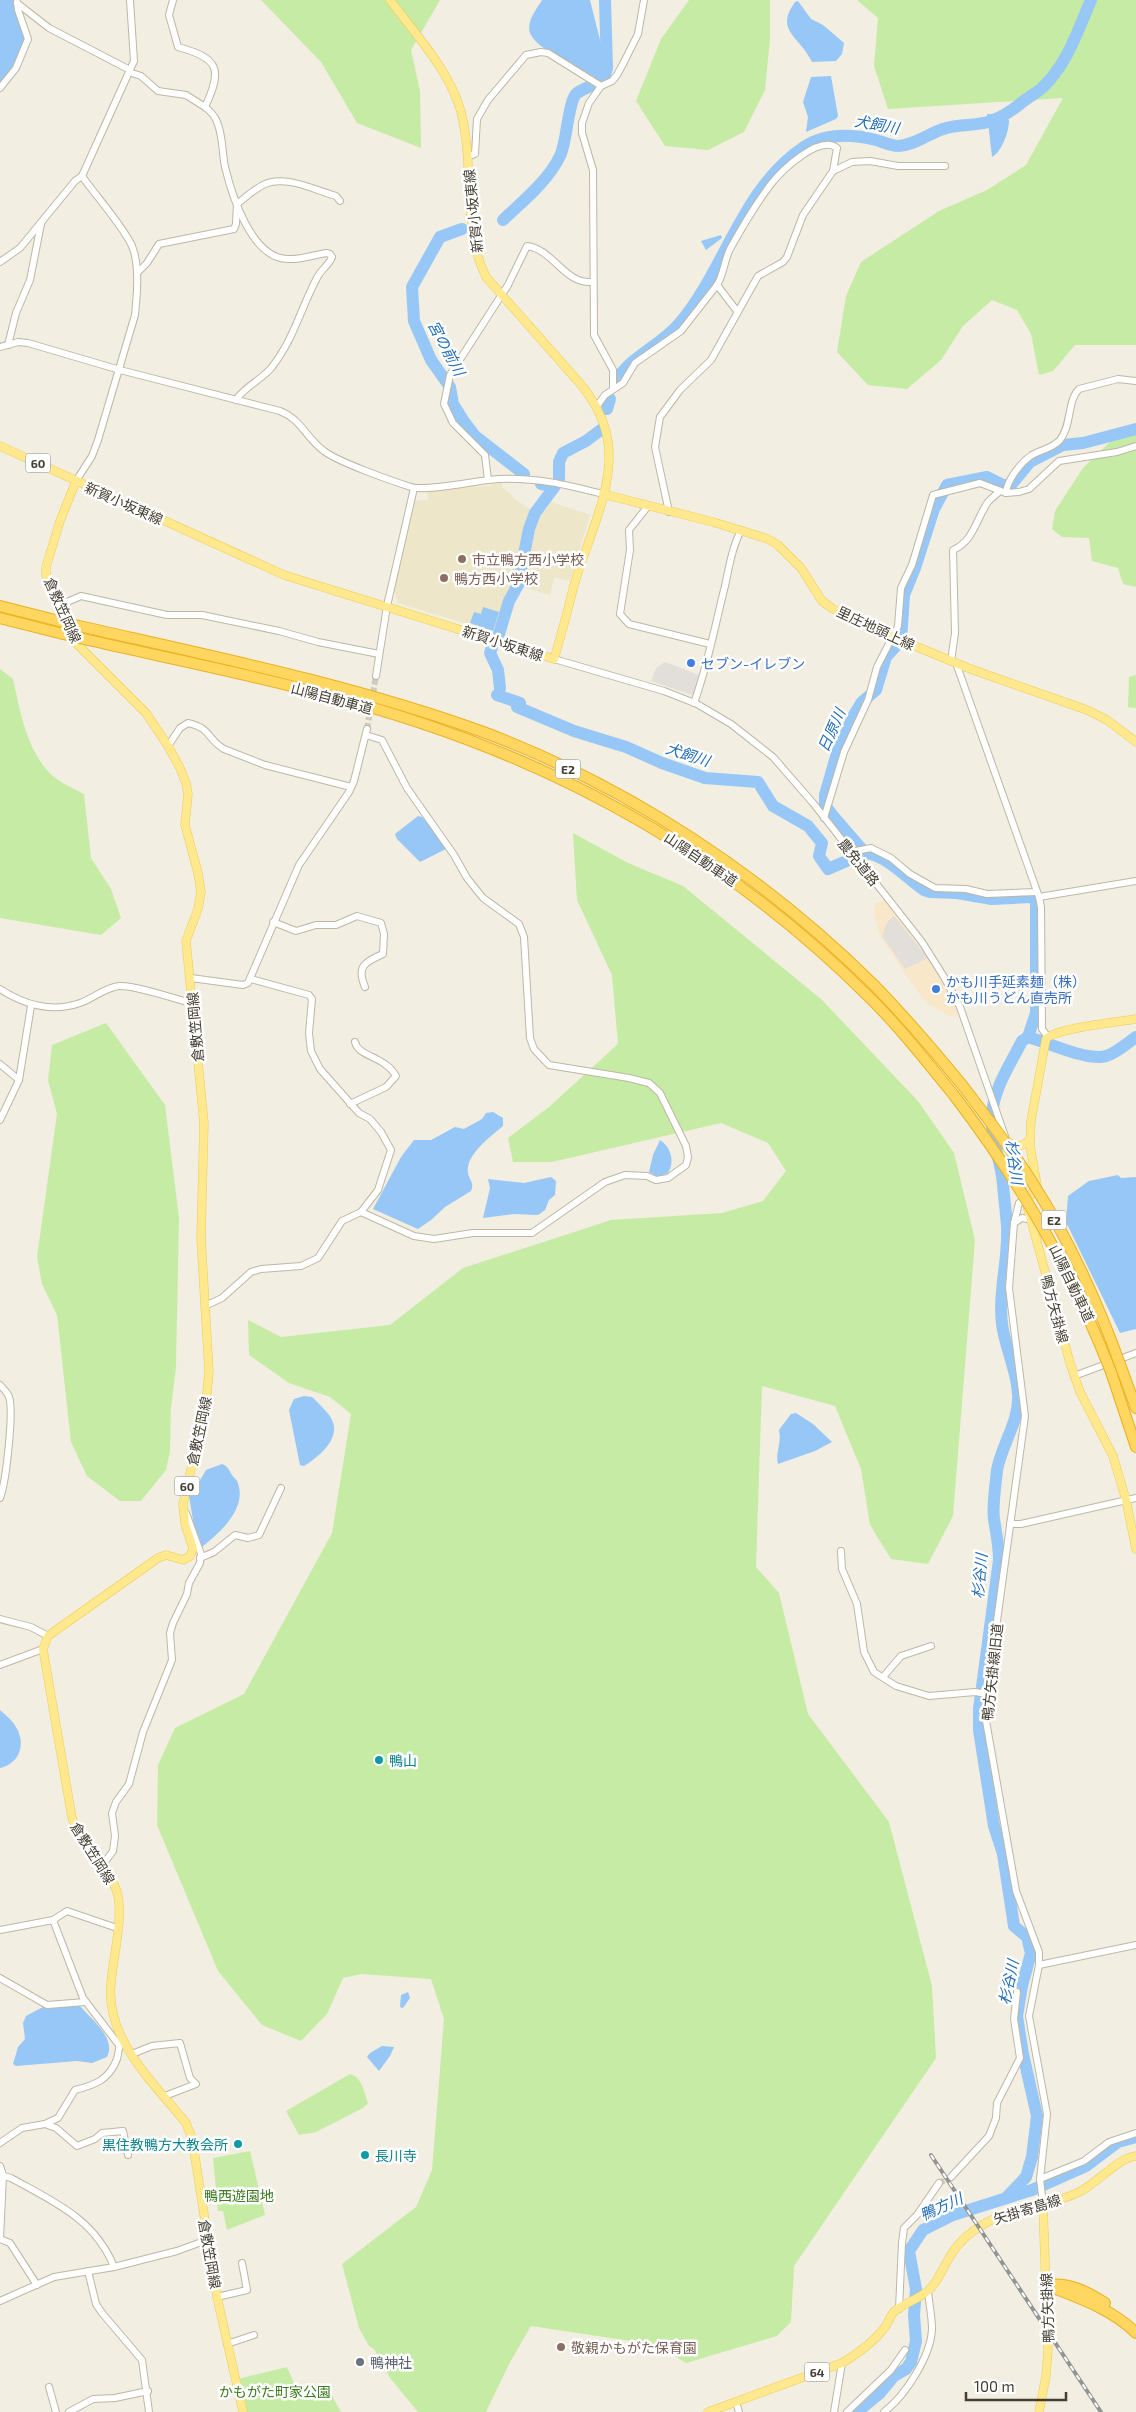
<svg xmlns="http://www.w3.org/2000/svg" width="1136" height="2412" viewBox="0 0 1136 2412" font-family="'Exo 2','Noto Sans JP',sans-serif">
	<rect width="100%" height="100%" fill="#f2eee1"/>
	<!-- commercial -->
	<polygon fill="#f8e8c9" points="885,901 935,967 958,1014 952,1017 926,1003 903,971 879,934 874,911 875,903"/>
	<!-- education -->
	<g fill="#ede6c9">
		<polygon points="502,482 502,487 513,496 512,497 534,512 526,539 520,575 504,609 497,633 398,603 394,591 415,501 428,500 427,491 486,486"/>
		<polygon points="551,502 590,515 570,581 554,577 550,595 520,586 530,531 536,513 540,507 545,511"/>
	</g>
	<!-- green -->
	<g fill="#c6eba5">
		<polygon points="261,0 440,0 411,50 420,91 421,148 357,123 321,62"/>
		<polygon points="689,0 770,0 770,39 765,90 744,132 708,150 665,146 636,101 661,39"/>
		<polygon points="857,0 1136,0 1136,345 1075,345 1053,371 1039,375 1031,334 1017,310 992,300 963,326 941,360 907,389 868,385 837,352 846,296 861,262 939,211 987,190 1026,165 1063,98 888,109 874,66 878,18"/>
		<polygon points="1136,434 1136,587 1123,584 1118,568 1092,561 1089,538 1062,537 1052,529 1055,511 1083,468 1112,440"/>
		<path d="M0 669 13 679C20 710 25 743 46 769 55 781 71 787 84 794L91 858 111 889 121 918 101 935 0 918Z"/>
		<polygon points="1136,675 1136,708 1128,707 1129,677"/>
		<polygon points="573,833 628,863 683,886 821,999 918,1101 954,1153 975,1240 953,1516 928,1564 891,1559 870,1525 861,1469 835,1406 762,1386 756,1567 779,1593 808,1714 889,1822 932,1986 936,2058 794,2266 791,2322 777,2336 686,2363 657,2345 531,2326 509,2364 486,2412 418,2412 390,2378 374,2349 369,2346 359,2328 342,2264 416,2207 432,2170 444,2019 431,1979 361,1974 343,1978 327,2014 301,2041 262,2025 218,1971 157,1825 158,1765 175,1728 244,1694 332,1533 351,1414 330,1397 289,1383 249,1355 248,1320 281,1337 390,1325 463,1268 611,1220 722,1213 763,1201 786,1171 768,1143 721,1123 552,1162 513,1162 508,1138 549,1107 618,1044 612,975 577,900"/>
		<polygon points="106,1023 165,1105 179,1218 176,1367 171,1408 170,1451 166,1470 141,1501 120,1501 87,1476 71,1442 57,1315 42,1284 37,1257 57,1114 48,1080 52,1045"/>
		<path d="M350 2074C362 2077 364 2092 368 2103L363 2108 316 2132 299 2135 286 2111Z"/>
		<polygon points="250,2151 265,2215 227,2230 223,2211 218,2211 213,2158"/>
		<polygon points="287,2367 297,2390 302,2393 326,2385 341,2412 246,2412 238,2379"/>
	</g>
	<!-- parking -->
	<g fill="#e2dfda">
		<polygon points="665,662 702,676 695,696 651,681 656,668"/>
		<polygon points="894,916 928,958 905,969 882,936 887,922"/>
	</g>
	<!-- water -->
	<g fill="#96c7f6">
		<polygon points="0,0 14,0 26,39 16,65 0,85"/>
		<path d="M542 0H590L601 44V77L596 78C581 69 538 50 531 35 525 23 536 10 542 0Z"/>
		<path d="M798 1 811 19 823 25 844 43 842 54 836 61 812 62C800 36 774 31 795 2Z"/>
		<polygon points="831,76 838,116 836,119 806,132 808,117 803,102 811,77"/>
		<path d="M987 114 1004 115 1009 120C1009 132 1002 151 992 157Z"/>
		<polygon points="721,235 722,238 706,250 701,241"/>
		<polygon points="483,607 499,612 493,631 470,623 474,612 481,614"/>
		<polygon points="418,816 422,817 448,848 420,862 397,839 395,834"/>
		<path d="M493 1112 503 1118V1126C491 1136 465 1155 468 1173 469 1180 475 1183 471 1191L445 1207 431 1220 418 1229 373 1209 401 1157 414 1140H431L455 1127 464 1129 482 1119 486 1113Z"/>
		<path d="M660 1140C671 1147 675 1162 668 1173L658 1177 649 1172 653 1155Z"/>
		<polygon points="1118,1175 1121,1178 1136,1177 1136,1329 1120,1333 1066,1222 1068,1196 1089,1181"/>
		<polygon points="551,1177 556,1181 555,1195 549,1200 545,1210 538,1215 514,1214 483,1218 490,1188 488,1179 524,1183"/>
		<path d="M304 1396 312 1397C317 1402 328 1412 331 1418 343 1438 318 1457 304 1466L300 1465 289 1410 294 1399Z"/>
		<path d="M796 1413 813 1424 832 1442 815 1451 778 1464C775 1452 782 1444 779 1430L791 1414Z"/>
		<path d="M222 1464C229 1467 228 1469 232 1475 233 1477 236 1479 237 1481 249 1508 219 1533 202 1547L194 1526 188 1490 195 1489 206 1470Z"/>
		<path d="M0 1710C5 1715 11 1719 14 1724 27 1742 21 1763 0 1768Z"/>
		<polygon points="408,1992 410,1998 403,2008 400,2007 401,1995"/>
		<path d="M79 2005C90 2018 117 2038 107 2057L92 2063 77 2061 16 2066 13 2064 18 2047 25 2039 23 2023 26 2016 43 2007Z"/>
		<polygon points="382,2046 394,2047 390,2056 379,2071 367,2057 370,2053"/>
	</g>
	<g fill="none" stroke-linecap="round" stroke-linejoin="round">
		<!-- river -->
		<g stroke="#96c7f6" stroke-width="12">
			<path d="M503 220C523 201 548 181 560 156 567 143 568 100 577 93 585 88 596 84 604 79L607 68 605 0"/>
			<polyline points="462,229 440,237 412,287 414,321 431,360 450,387 453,404 463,420 475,436 524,474"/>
			<path d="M617 379C633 355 660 346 679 324 726 269 741 189 804 147 825 133 852 134 876 140 883 142 891 146 898 146 915 145 928 134 943 129 957 124 974 126 988 122 1001 118 1010 112 1020 104 1027 98 1035 94 1042 88 1067 65 1078 30 1091 0"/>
			<polyline points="607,409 610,399"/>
			<polyline points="559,479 559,462 563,453 586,441 602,429"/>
			<polyline points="499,634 509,601 518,585 529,529 535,513 555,486 541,484"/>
			<polyline points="493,645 490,653 498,670 500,688"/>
			<polyline points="497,695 520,703 517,707 574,731 626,747 662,763 705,778 758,782 773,806 808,826 822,843 819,856 828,869 865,853"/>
			<path d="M1028 1037 1036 1013V900L1030 897 992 899 957 893 930 892 924 890C906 878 887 855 865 853L833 816 825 805V795L837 753 854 715 862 702 876 690 886 657 901 640 904 595 915 568 934 509 947 485 987 477 1003 485H1011L1030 462 1063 445 1083 443 1136 429"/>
			<path d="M1028 1037C1049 1043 1078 1057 1099 1057 1112 1057 1126 1044 1136 1037"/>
			<path d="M1007 2197 1026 2177 1032 2157 1037 2116 1023 2054 1017 2016 1022 1986 1031 1953 1027 1937 1014 1926 1003 1854 994 1826 979 1730V1709L999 1560C999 1545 996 1533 994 1519 992 1508 996 1481 997 1470 1002 1443 1020 1421 1018 1394 1017 1370 1005 1348 1002 1324 998 1291 1009 1259 1007 1226 1006 1212 1004 1198 1003 1184 1001 1160 990 1138 992 1114 994 1088 1011 1063 1022 1041L1028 1037"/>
			<polyline points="857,2412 880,2393 894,2376 906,2369 911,2362 916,2341 914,2315 916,2289 909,2251 923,2230 953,2215 1032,2190 1086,2166 1118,2142 1136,2137"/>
		</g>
		<!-- minor-tunnel -->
		<g stroke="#cfcbbe" stroke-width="6" stroke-dasharray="6 3" stroke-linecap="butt">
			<polyline points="367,729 376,676"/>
			<polyline points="939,2183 951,2177"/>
		</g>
		<defs>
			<g id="minor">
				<polyline points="17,3 49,28 130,70"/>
				<path d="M129 72 141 76 158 91 186 95 205 107C223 69 219 58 178 47L169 15 173 0"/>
				<polyline points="0,88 16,68 28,39 18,10 17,2"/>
				<path d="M205 107C210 111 215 116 217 122 223 135 222 153 225 167 232 196 252 259 288 259 300 260 314 255 326 253L330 254 332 257C329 265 322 269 318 276 301 307 295 337 272 367 265 377 242 389 236 400"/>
				<polyline points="467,157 475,154 477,119 488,100 526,55 541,52 548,53 601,86"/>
				<polyline points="0,262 20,248 75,181 82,176 134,61 130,0"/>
				<path d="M137 273 147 263 159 244 234 229 236 224 237 204C246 197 253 190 263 185 285 174 314 190 336 196L340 201"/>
				<polyline points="717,285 737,311"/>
				<polyline points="8,345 16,313 30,280 41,224"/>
				<path d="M0 347 18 342 28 343 120 370 280 411C302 420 306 438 324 451 338 462 392 481 411 487 426 492 479 480 498 479 535 477 568 485 603 494"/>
				<polyline points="613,389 613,370 594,335 593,170 582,133 582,123 589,103 601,86 612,81 617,75 624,62 638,34 644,0"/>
				<path d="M597 406 605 395 623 383 635 363 681 331 717 285C724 274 724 261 730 249 742 227 756 204 771 184 782 170 820 134 837 148L833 171"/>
				<path d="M488 480 485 455 453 423 444 404 450 375 508 285 527 246C553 249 564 284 592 282"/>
				<path d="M76 481 92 456 98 440 135 315C137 294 140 266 132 246 123 226 95 195 82 176"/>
				<path d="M1006 493C1007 480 1021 462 1032 455 1041 450 1053 448 1060 440 1072 425 1067 401 1079 389L1118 379 1136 381"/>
				<polyline points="648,506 629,530 630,550 620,614 629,624 710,644"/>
				<polyline points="669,512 655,447 660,417 680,390 711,360 758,276 783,262 787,257 803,215 833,171 852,162 870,161 898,166 945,166"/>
				<polyline points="60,605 81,596 167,615 202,615 279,631 318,642 379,654"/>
				<polyline points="554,659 664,691 697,704 731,724 773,757 813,803 922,942 944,977 960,1007 1007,1142"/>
				<path d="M951 661 955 633 953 550C974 541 976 519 988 502 991 498 996 495 1000 491"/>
				<polyline points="956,663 1039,897 1041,907 1042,1029 1048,1037"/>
				<polyline points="376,676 387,606 414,488"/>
				<path d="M694 703C708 665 715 625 725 586 729 567 732 548 741 530"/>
				<path d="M168 746 180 728 188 723C211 728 207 739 224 749L265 765 351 787"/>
				<polyline points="824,818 844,752 868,700 877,667 898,626 901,588 912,565 933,495 980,483 1006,493 1019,492 1029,489 1059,461 1117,452 1136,446"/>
				<polyline points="851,852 871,848 891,858 910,874 935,888 966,889 987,894 1037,892"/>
				<polyline points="1039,897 1136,881"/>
				<path d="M273 922 296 931 316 925H336L357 916 381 923 384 934 383 954C365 962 356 966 365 987"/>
				<polyline points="191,978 243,985 248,983 299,865 349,792 354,781 367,729"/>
				<path d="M0 989C25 1005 51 1013 80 1003 94 998 104 988 119 986 136 985 175 999 194 1004"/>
				<polyline points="0,1064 19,1080"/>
				<path d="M350 1104 386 1087 396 1076C385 1056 358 1057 355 1042"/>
				<polyline points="0,1120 19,1080 31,1006"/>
				<polyline points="1013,1158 1025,1198 1019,1203 1014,1223 1009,1288 1025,1416 987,1694 986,1721 1016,1891 1039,1952 1039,1965 1029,2016 1047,2114 1040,2179 1043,2204"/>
				<polyline points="361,1212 414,1236 434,1239 473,1233 532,1233 605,1182 625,1175 647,1176 656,1180 668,1178 686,1165 688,1157 686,1146 660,1093 649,1083 629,1078 549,1065 534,1049 530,1038 524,937 519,924 483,898 467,878 454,855 407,788 382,740 366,735"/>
				<polyline points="1014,1223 1022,1218 1032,1220"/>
				<polyline points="205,1306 222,1298 251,1272 261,1269 301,1266 318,1258 342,1221 361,1212 378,1190 391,1150 381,1132 370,1119 359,1113 320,1069 311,1051 309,1033 312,999 309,995 251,979"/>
				<polyline points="1074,1376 1136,1353"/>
				<path d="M0 1385C3 1388 8 1393 9 1397 14 1411 6 1483 0 1498"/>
				<polyline points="1010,1524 1021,1524 1136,1498"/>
				<polyline points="841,1551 842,1569 857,1604 864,1652 874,1672 896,1686 929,1696 975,1692 987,1694"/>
				<polyline points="200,1558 214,1552 235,1535 248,1538 259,1535 281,1488"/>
				<polyline points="0,1619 31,1627 48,1636"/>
				<polyline points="0,1665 43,1649"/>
				<polyline points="883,1677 901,1656 931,1646"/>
				<polyline points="102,1866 113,1851 115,1836 112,1813 116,1802 129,1784 143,1732 172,1660 170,1633 173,1623 187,1594 189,1583 200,1563 201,1554 186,1513"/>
				<polyline points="53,1920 83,1998 119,2045"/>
				<polyline points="0,1930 53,1920 67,1911 117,1928"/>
				<polyline points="1039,1965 1136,1945"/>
				<polyline points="0,1978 47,2005 85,2002"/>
				<polyline points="132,2054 152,2046 180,2043 190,2078 196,2084 165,2096"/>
				<polyline points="45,2124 56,2128 77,2146 95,2139 102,2133 123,2131 128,2155"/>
				<path d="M0 2143 22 2128 45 2124 58 2118 75 2090C95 2085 109 2080 117 2059 119 2052 118 2047 122 2041"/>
				<polyline points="0,2166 3,2175 0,2239"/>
				<path d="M0 2175 11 2178C54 2202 95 2219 114 2267"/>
				<polyline points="951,2177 989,2136 996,2118 997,2103 1020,2058 1014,2019 1017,1992"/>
				<polyline points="1040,2179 1084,2161 1109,2142 1136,2133"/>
				<polyline points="0,2239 10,2243 37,2285"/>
				<polyline points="88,2271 96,2304 102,2313 142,2360 149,2412"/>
				<polyline points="217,2297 247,2290 242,2263"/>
				<polyline points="0,2301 54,2277 114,2267 177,2251 207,2240"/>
				<polyline points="899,2309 902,2243 904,2228 917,2215 939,2183"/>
				<polyline points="227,2344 254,2335"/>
				<polyline points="49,2387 56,2412"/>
				<polyline points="736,2402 739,2412"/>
				<polyline points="69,2412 93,2399 115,2398 148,2391"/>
				<polyline points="834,2412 842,2363"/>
				<polyline points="847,2412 891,2370 905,2350"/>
				<path d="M884 2412C905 2396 931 2356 932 2329 932 2317 929 2303 928 2291"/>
			</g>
			<g id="major">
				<path d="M0 446 284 575 554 659C561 636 567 613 573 589 585 544 615 489 608 442 605 421 596 404 583 387L486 277C461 226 475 166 461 112 450 71 415 34 390 0"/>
				<path d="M76 481 60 521 46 567V575L76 643 146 713 168 746 180 768 186 783 188 794 185 825 198 873 201 892 198 909 186 941 204 1123 201 1238 209 1371 206 1404 183 1504 185 1524 193 1549 190 1556 183 1560 166 1555 158 1558 48 1636 43 1649 72 1818C78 1831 85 1845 94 1857 102 1868 113 1878 117 1892 124 1917 113 1957 111 1983 105 2039 154 2083 186 2123L192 2138 217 2297 243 2412"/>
				<polyline points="603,494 713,522 768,539 778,545 801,568 822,601 833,609 898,639 968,668 1087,710 1107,720 1136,742"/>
				<path d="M1136 1019C1119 1022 1055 1028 1046 1039L1031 1121 1030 1146 1037 1185 1032 1194 1025 1198 1070 1363 1080 1392 1113 1456 1126 1500 1136 1549"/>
				<path d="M1007 1141C1015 1148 1024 1147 1030 1139"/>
				<path d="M708 2412 842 2363C859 2353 873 2343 885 2327 889 2322 890 2315 895 2311 907 2301 926 2297 935 2283 948 2262 951 2248 972 2232 1004 2207 1044 2209 1079 2192 1098 2183 1116 2159 1136 2156"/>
				<polyline points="1039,2412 1046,2376 1048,2351 1043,2204"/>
			</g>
			<g id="highway">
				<polyline points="0,606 59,621"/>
				<polyline points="0,618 63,634"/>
				<path d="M79 626C216 657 354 685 486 733 631 788 765 877 875 986 906 1018 935 1052 963 1086"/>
				<path d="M84 639C198 665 315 687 427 725 593 781 742 871 867 995 898 1025 925 1060 953 1094"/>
				<polyline points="1121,1367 1136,1408"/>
				<polyline points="1111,1372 1136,1447"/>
				<path d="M1046 2285C1078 2298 1111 2308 1136 2333"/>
				<path d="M1047 2285C1069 2282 1086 2291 1105 2303"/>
			</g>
		</defs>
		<!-- minor casing -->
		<use href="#minor" stroke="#beb7a3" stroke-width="8"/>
		<!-- major casing -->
		<use href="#major" stroke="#eecc53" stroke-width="9"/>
		<!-- highway casing -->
		<use href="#highway" stroke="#ebb122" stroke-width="12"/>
		<!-- minor -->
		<use href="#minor" stroke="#fff" stroke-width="6"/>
		<!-- major -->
		<use href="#major" stroke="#ffe88d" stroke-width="8"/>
		<!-- highway -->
		<use href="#highway" stroke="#ffd65f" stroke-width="10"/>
		<defs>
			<polyline id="rail" points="931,2155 1101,2412"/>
		</defs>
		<!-- rail casing -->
		<use href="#rail" stroke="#939393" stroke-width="4"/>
		<!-- rail -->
		<use href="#rail" stroke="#fff" stroke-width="2" stroke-dasharray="5.5" stroke-linecap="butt"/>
		<defs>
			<g id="highway-bridge">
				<polyline points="59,621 79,626"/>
				<polyline points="63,634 84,639"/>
				<path d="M963 1086C987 1118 1011 1148 1032 1182 1069 1239 1098 1303 1121 1367"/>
				<path d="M953 1094C1021 1183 1070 1267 1111 1372"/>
			</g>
		</defs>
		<!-- highway-bridge casing -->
		<use href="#highway-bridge" stroke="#ebb122" stroke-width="12" stroke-linecap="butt"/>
		<!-- highway-bridge -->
		<use href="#highway-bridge" stroke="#ffd65f" stroke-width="10"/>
	</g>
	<!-- markers -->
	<g fill="#8d6e63" stroke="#fff" stroke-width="2">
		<circle cx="462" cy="559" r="5"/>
		<circle cx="444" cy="578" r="5"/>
		<circle cx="561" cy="2347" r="5"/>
	</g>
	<g fill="#3f7fe0" stroke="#fff" stroke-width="2">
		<circle cx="691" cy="663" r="5"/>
		<circle cx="936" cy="989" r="5"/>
	</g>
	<g fill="#0f9aa8" stroke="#fff" stroke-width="2">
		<circle cx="379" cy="1760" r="5"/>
		<circle cx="238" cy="2144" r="5"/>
		<circle cx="365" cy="2155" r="5"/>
	</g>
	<circle fill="#6b7280" stroke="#fff" stroke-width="2" cx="360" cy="2362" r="5"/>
	<g text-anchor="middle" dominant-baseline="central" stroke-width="5" stroke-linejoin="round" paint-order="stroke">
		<!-- shield labels -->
		<g fill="#fff" stroke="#7c786f" stroke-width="1">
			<rect x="25.5" y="453.5" width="25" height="19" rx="4"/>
			<rect x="555.5" y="759.5" width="25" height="19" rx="4"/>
			<rect x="1041.5" y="1210.5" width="25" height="19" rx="4"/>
			<rect x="174.5" y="1476.5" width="25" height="19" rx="4"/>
			<rect x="804.5" y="2362.5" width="25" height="19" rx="4"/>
		</g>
		<g font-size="12" font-weight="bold" fill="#443e31">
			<text x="38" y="463">60</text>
			<text x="568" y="769">E2</text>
			<text x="1054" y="1220">E2</text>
			<text x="187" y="1486">60</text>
			<text x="817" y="2372">64</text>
		</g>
		<!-- street labels -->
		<g font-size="14" fill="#443e31" stroke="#fff">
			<text transform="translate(473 211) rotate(-96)">新賀小坂東線</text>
			<text transform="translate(124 503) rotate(24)">新賀小坂東線</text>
			<text transform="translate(63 610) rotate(66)">倉敷笠岡線</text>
			<text transform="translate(876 628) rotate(25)">里庄地頭上線</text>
			<text transform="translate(503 643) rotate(18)">新賀小坂東線</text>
			<text transform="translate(332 698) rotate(15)">山陽自動車道</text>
			<text transform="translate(701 859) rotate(34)">山陽自動車道</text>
			<text transform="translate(859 862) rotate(51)">農免道路</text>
			<text transform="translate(195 1027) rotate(-95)">倉敷笠岡線</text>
			<text transform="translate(1072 1283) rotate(64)">山陽自動車道</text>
			<text transform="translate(1055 1309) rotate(75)">鴨方矢掛線</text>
			<text transform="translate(199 1431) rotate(-78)">倉敷笠岡線</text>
			<text transform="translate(992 1672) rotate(-84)">鴨方矢掛線旧道</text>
			<text transform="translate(93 1853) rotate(58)">倉敷笠岡線</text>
			<text transform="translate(1027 2209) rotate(-17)">矢掛寄島線</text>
			<text transform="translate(210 2254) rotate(80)">倉敷笠岡線</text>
			<text transform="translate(1047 2308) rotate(-92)">鴨方矢掛線</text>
		</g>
		<!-- education labels -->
		<g font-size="14" fill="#785e54" stroke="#fff" text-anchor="start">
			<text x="472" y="559">市立鴨方西小学校</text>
			<text x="454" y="578">鴨方西小学校</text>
			<text x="571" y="2347">敬親かもがた保育園</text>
		</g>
		<!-- shop labels -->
		<g font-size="14" fill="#366cbe" stroke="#fff" text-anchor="start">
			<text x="701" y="663">セブン-イレブン</text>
			<text x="946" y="981">かも川手延素麺（株）<tspan x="946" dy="16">かも川うどん直売所</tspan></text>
		</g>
		<!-- culture labels -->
		<g font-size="14" fill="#0d838f" stroke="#fff" text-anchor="start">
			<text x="389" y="1760">鴨山</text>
			<text x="228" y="2144" text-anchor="end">黒住教鴨方大教会所</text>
			<text x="375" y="2155">長川寺</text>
		</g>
		<!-- park labels -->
		<g font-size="14" fill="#3b7a20" stroke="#fff">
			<text x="239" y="2195">鴨西遊園地</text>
			<text x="275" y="2391">かもがた町家公園</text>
		</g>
		<!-- worship labels -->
		<g font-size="14" fill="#5b616d" stroke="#fff" text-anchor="start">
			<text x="370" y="2362">鴨神社</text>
		</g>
		<!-- water labels -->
		<g font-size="15" font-style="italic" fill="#226db8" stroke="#fff">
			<text transform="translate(877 124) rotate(10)">犬飼川</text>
			<text transform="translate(447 348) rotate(62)">宮の前川</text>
			<text transform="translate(831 730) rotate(-66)">日原川</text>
			<text transform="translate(688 754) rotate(18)">犬飼川</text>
			<text transform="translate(1015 1162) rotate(82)">杉谷川</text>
			<text transform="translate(979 1576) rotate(-85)">杉谷川</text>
			<text transform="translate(1008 1982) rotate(-78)">杉谷川</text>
			<text transform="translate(941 2206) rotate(-24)">鴨方川</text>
		</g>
	</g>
	<!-- scale -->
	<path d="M966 2392v8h100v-8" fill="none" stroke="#443e31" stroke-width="2.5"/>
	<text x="974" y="2392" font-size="15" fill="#443e31" stroke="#ffffff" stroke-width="4" paint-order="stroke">100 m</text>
</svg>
